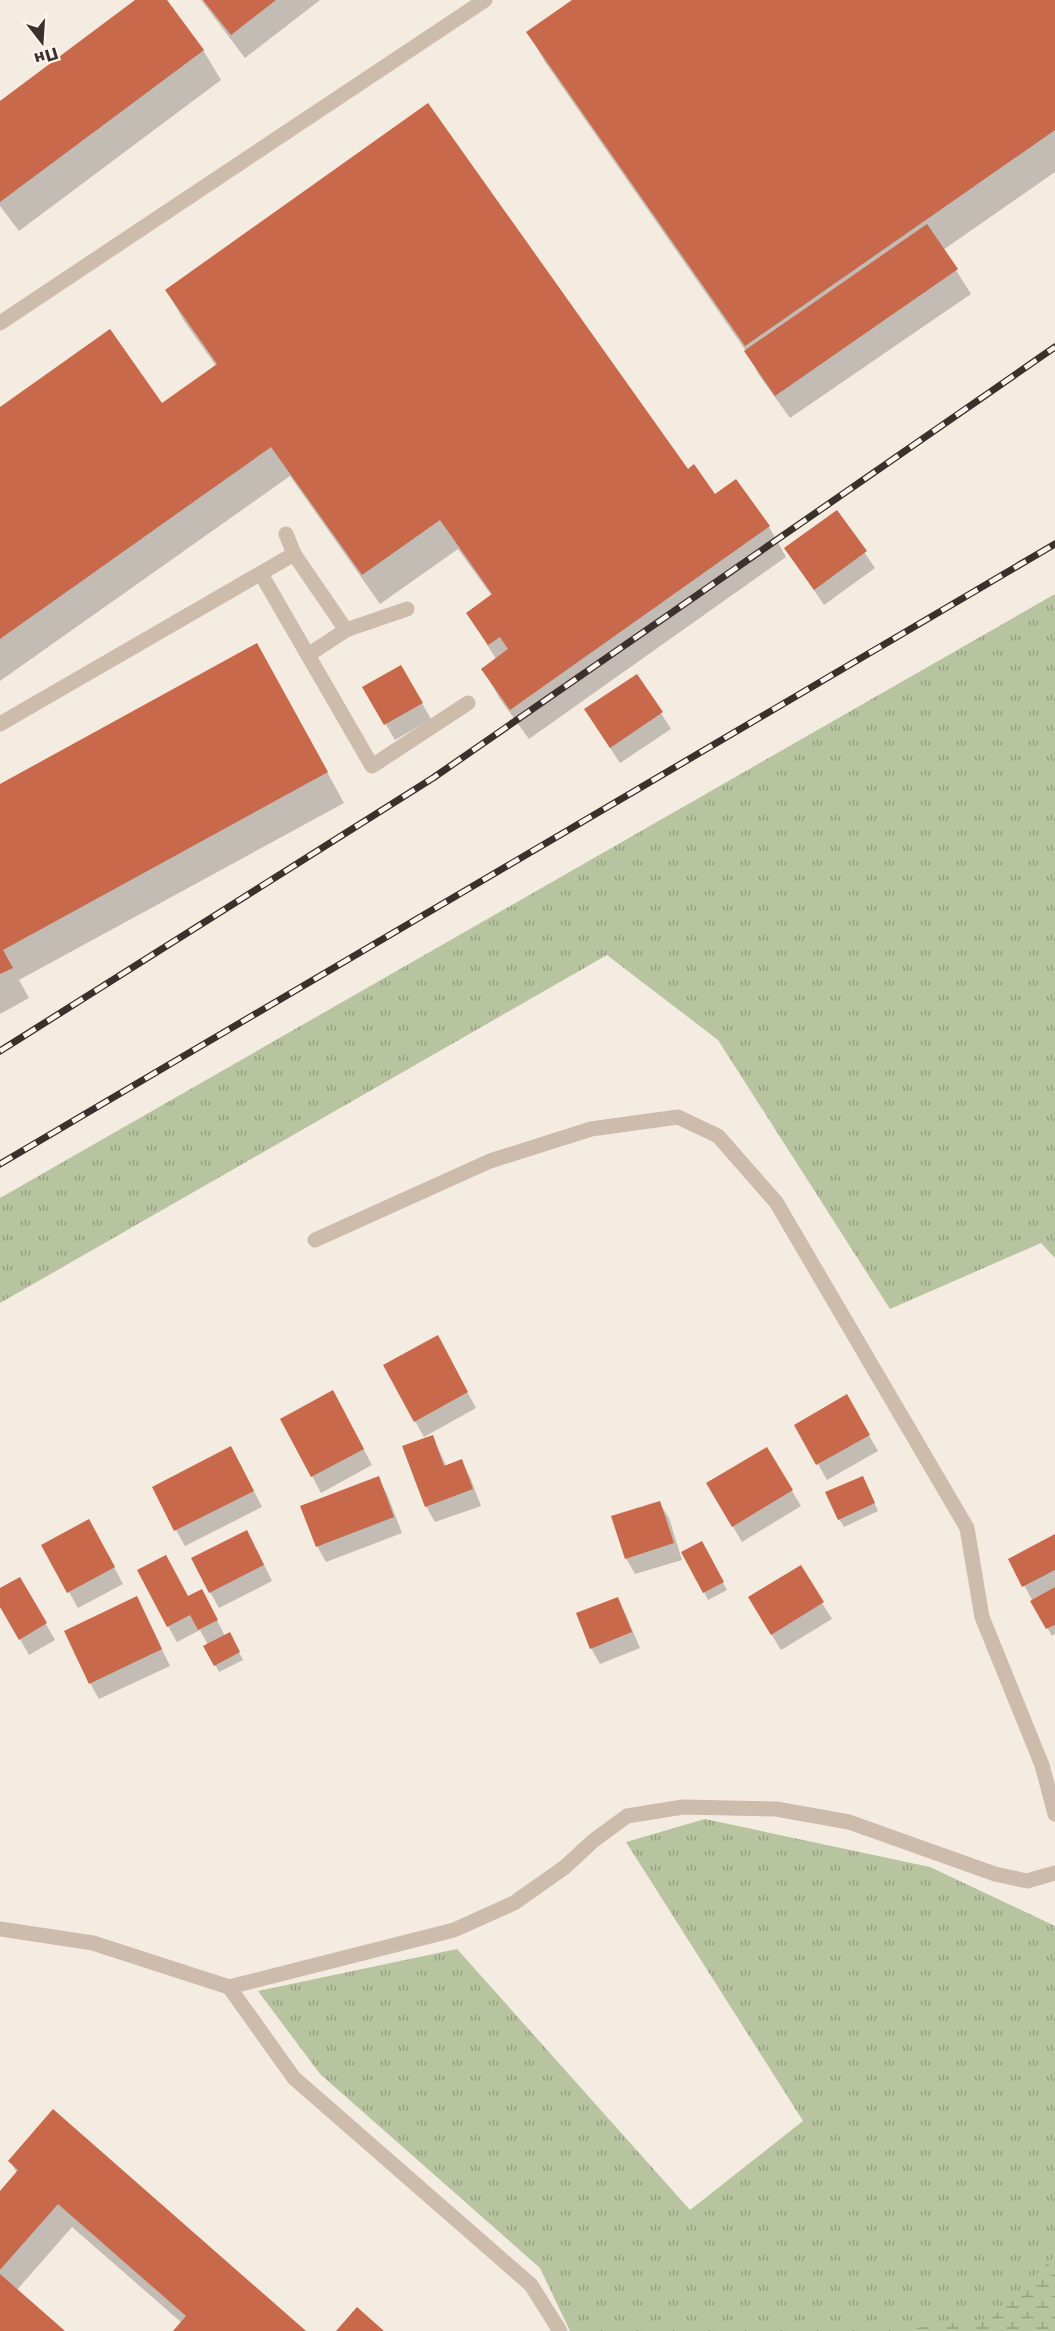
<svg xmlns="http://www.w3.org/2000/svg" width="1055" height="2331" viewBox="0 0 1055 2331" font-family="'DejaVu Sans',sans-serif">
	<defs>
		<pattern id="grass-tufts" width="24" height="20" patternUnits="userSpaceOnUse" patternTransform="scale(1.5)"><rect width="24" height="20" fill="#b8c4a0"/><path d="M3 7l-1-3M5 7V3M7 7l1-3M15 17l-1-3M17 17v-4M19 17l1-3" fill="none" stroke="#97a083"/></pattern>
		<pattern id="wetland-marsh" width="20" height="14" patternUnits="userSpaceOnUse" patternTransform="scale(1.5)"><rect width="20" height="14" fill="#b8c4a0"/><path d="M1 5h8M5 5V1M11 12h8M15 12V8" fill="none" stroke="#97a083"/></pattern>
	</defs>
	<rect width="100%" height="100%" fill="#f4ebe1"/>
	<!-- grass -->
	<g fill="url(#grass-tufts)">
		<polygon points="1055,594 1055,1258 1041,1243 890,1309 718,1040 607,955 0,1303 0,1198"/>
		<polygon points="705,1819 930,1867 1055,1926 1055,2331 570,2331 540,2268 320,2074 258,1991 457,1949 690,2210 803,2121 626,1842"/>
	</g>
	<!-- wetland -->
	<polygon fill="url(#wetland-marsh)" points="1055,2256 1055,2331 894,2331 992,2318"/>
	<!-- shadow -->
	<g fill="#0003">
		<polygon points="138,0 165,0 203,50 221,80 19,231 0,206 0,103"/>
		<polygon points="201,0 320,0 245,58"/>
		<polygon points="575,0 1055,0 1055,172 943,250 971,294 790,418 759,375 746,351 545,62 528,32"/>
		<polygon points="167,291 688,471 715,496 769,527 786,557 529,739 500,699 483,669 496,659 468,614 492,596 458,549 380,604 290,476 0,681 0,409 161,405 216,366 184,321"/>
		<polygon points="837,512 875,568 824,605 786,549"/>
		<polygon points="401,667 431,719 395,740 364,687"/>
		<polygon points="274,675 344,803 19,980 29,998 0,1014 0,786"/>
		<polygon points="637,676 671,729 620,763 595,725"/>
		<polygon points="446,1353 476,1408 424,1437 415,1421"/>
		<polygon points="846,1396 878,1451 827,1480 796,1425"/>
		<polygon points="342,1408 372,1465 321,1493 282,1419"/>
		<polygon points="432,1436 447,1467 461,1461 470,1477 481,1506 435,1522 426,1506"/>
		<polygon points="767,1449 801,1506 742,1542 708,1484"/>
		<polygon points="240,1464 262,1507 185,1546 176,1530"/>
		<polygon points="378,1478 387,1494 402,1533 326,1562 317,1546"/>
		<polygon points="866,1485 878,1511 844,1527 839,1519"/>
		<polygon points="659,1502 669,1518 682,1560 635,1574 626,1558"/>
		<polygon points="1055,1536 1055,1634 1052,1636 1010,1560"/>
		<polygon points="98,1537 123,1584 78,1608 69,1592"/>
		<polygon points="702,1543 727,1590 708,1600 704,1592"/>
		<polygon points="256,1548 272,1581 219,1608 210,1592"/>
		<polygon points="20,1579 55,1640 29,1655 0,1604 0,1590"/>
		<polygon points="188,1598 210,1607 225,1636 233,1641 243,1660 219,1672 205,1646 208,1645 200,1630 177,1642 168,1626"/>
		<polygon points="617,1599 626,1615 640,1648 600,1664 591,1648"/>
		<polygon points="822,1603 832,1619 781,1650 759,1614"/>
		<polygon points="145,1614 170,1666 99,1699 90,1683"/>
		<polygon points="10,2161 304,2331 175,2331 182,2323 72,2227 16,2291 62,2331 0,2331 0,2193 17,2173"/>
	</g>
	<!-- building -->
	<g fill="#c8694b">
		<polygon points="135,0 167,0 204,50 0,202 0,101"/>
		<polygon points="203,0 276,0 231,35"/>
		<polygon points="572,0 1055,0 1055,130 745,346 526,32"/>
		<polygon points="428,103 688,469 694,464 715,494 736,479 770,526 510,710 481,669 508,649 500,637 488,645 466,613 492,594 440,520 362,575 271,447 0,639 0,407 110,329 162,403 217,364 165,290"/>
		<polygon points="927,224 958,269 775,396 744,351"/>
		<polygon points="837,510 867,551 814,590 784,548"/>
		<polygon points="257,643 328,772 3,950 13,968 0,974 0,784"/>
		<polygon points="401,665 423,703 384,725 362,687"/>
		<polygon points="637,674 663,712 610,748 584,709"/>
		<polygon points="438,1335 468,1392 414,1422 383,1365"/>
		<polygon points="333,1390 364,1449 311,1477 280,1419"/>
		<polygon points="847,1394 870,1435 816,1465 794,1425"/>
		<polygon points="433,1435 444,1466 462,1459 473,1489 425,1507 402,1446"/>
		<polygon points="231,1446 254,1491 174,1531 152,1487"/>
		<polygon points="767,1447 793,1490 732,1527 706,1483"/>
		<polygon points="379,1476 394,1517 316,1547 300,1506"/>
		<polygon points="863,1476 875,1503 838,1520 825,1492"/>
		<polygon points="660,1501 674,1543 625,1559 611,1516"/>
		<polygon points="89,1519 115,1567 67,1593 41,1545"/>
		<polygon points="247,1530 264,1565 209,1593 191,1558"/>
		<polygon points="1055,1534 1055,1570 1022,1587 1008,1559"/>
		<polygon points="702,1541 724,1582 703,1593 681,1552"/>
		<polygon points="166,1555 188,1596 202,1589 218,1620 198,1630 190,1615 167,1627 137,1570"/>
		<polygon points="801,1565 824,1602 771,1635 748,1597"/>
		<polygon points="20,1577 47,1623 19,1640 0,1607 0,1588"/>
		<polygon points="1055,1587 1055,1625 1046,1629 1030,1601"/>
		<polygon points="137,1596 162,1649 89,1684 64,1631"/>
		<polygon points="618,1597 632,1632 590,1649 576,1613"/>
		<polygon points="230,1632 240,1652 214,1666 203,1646"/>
		<polygon points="53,2109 306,2331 173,2331 186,2316 58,2204 0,2270 0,2191 18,2170 8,2161"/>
		<polygon points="0,2274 65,2331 0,2331"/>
		<polygon points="357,2307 384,2331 336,2331"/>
	</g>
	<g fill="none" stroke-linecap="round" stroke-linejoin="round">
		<!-- minor -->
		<g stroke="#cdbbac" stroke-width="15">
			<polyline points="0,323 485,0"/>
			<polyline points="294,554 346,630 407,609"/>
			<polyline points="261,574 372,766 468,703"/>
			<polyline points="308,655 346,630"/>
			<polyline points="0,724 294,554 286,534"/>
			<polyline points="315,1240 490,1161 591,1129 678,1117 718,1136 776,1202 967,1528 982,1617 1042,1765 1055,1814"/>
			<polyline points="0,1929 93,1943 229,1987 454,1930 514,1903 565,1867 593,1841 627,1816 683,1807 776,1809 849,1822 995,1874 1027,1881 1055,1873"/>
			<polyline points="229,1987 294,2078 531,2285 560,2331"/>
		</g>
		<defs>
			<g id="rail">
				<polyline points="0,1051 433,778 1055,347"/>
				<polyline points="0,1164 1055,544"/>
			</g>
		</defs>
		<!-- rail casing -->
		<use href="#rail" stroke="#3b302b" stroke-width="7"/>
		<!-- rail -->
		<use href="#rail" stroke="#fbf5ee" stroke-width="4.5" stroke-dasharray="14" stroke-linecap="butt"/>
	</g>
	<!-- north arrow -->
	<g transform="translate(42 42) rotate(163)" stroke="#fbf5ee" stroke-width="4.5" paint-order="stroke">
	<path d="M0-4.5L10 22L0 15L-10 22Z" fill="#3b302b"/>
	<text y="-9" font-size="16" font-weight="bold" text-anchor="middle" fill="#3b302b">Пн</text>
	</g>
</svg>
